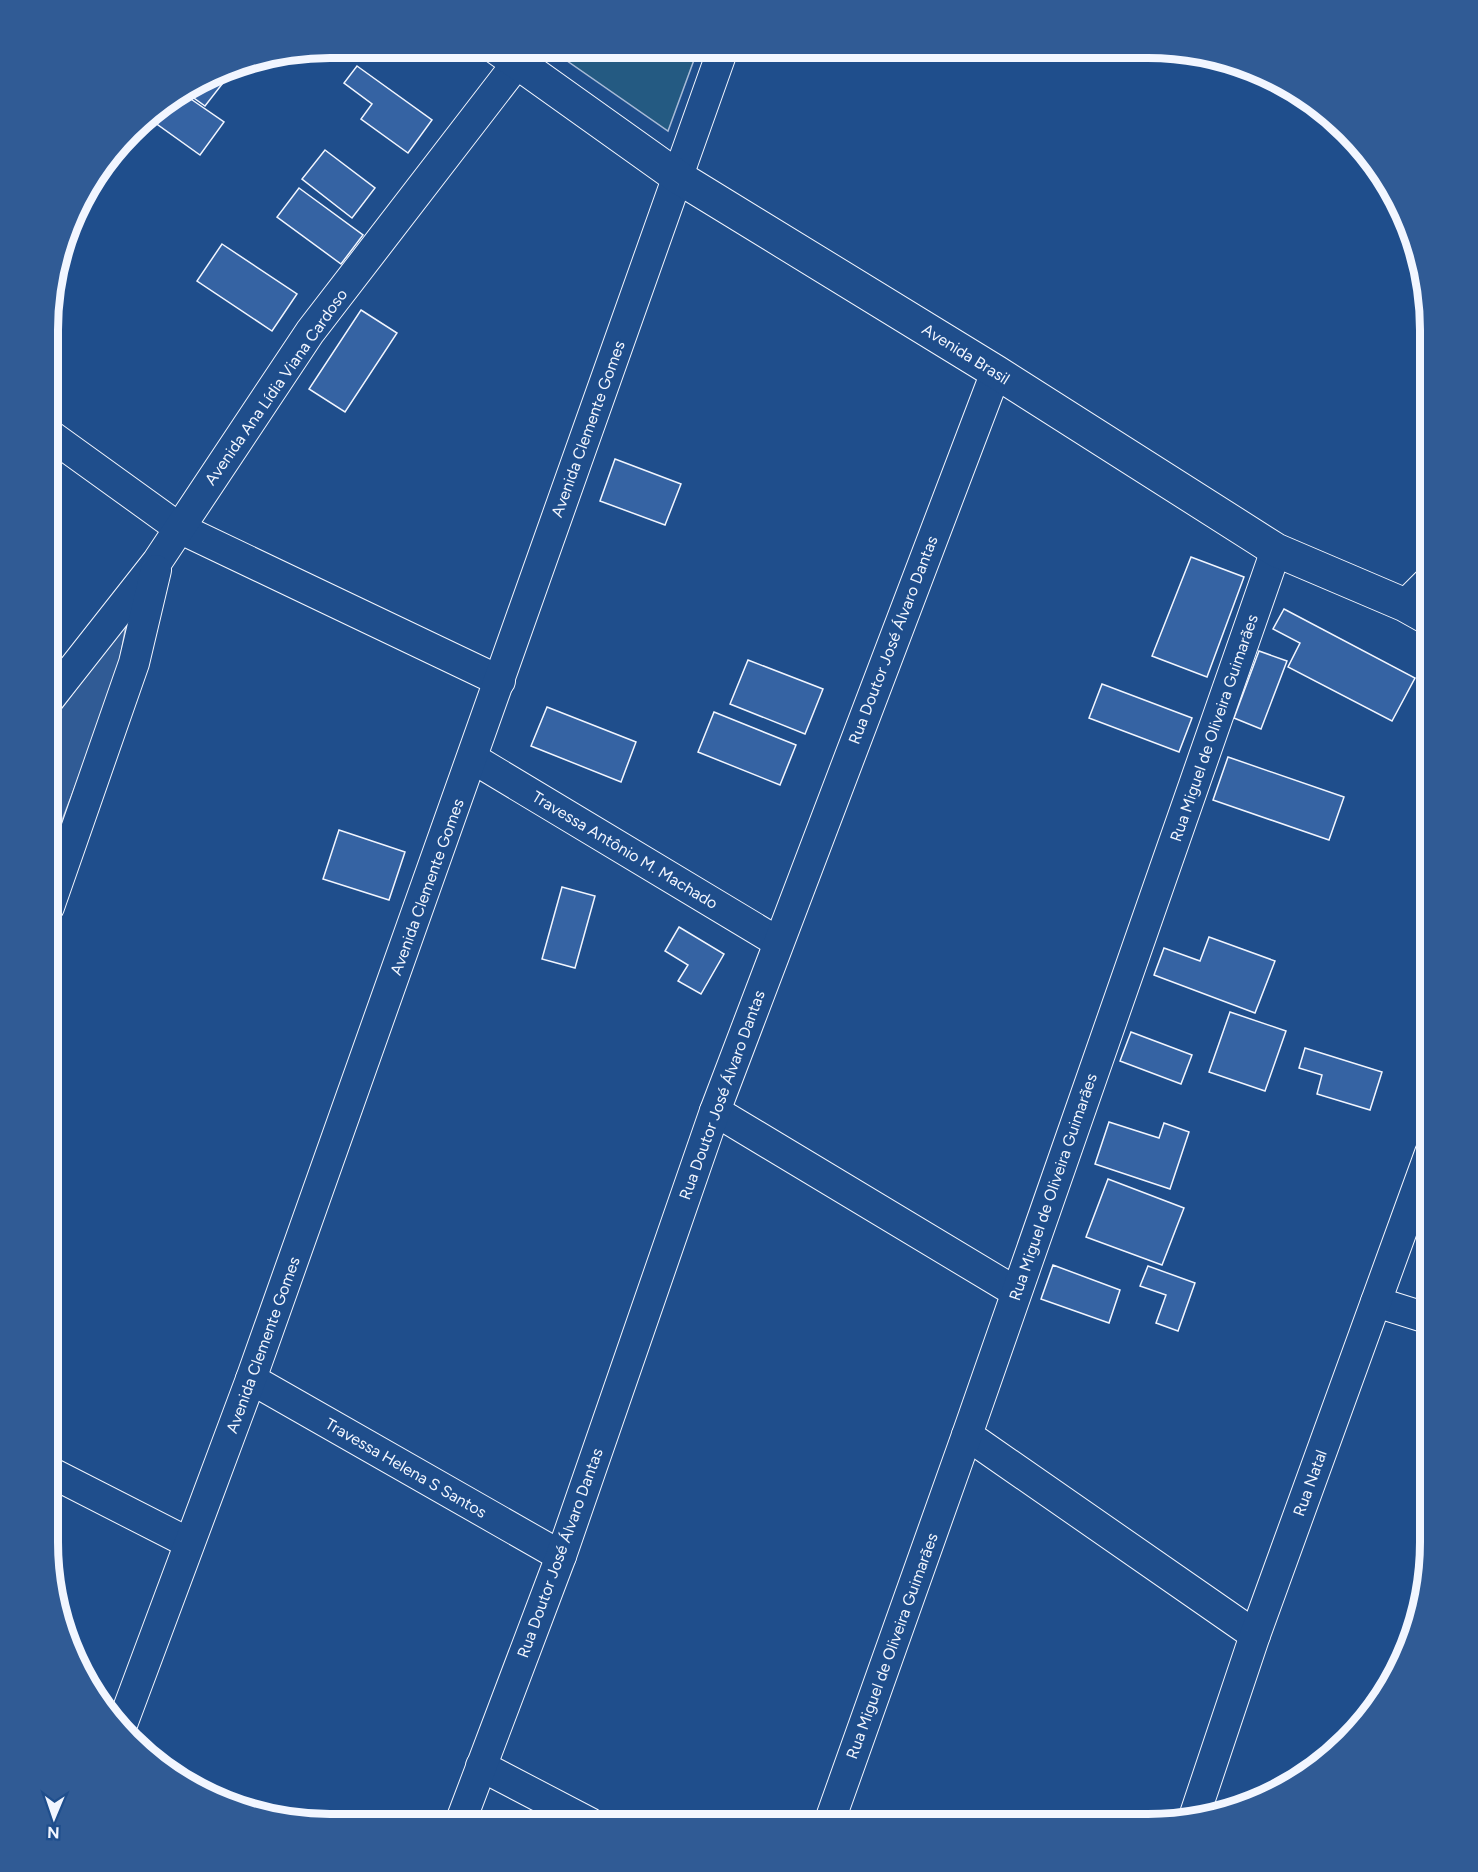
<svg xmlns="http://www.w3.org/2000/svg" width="1478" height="1872" viewBox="0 0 1478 1872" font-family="Figtree,sans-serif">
	<rect width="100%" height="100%" fill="#1f4e8c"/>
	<!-- green -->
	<polygon fill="#245a82" stroke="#a8bbd7" stroke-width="1.5" points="550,49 698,49 668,131"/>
	<!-- parking -->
	<polygon fill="#305b95" stroke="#a8bbd7" stroke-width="1.5" points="127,620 116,681 49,854 50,724"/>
	<!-- building -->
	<g fill="#3563a3" stroke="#f2f6ff" stroke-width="1.5">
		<polygon points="357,66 432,120 408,153 361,119 372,104 344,83"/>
		<polygon points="226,71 230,74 205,106 187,93"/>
		<polygon points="185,95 224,122 200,155 147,117"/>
		<polygon points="325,150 375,188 352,218 302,179"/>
		<polygon points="299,188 363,235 341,264 277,217"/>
		<polygon points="222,244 297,294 272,331 197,281"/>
		<polygon points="361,310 397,333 345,412 309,389"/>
		<polygon points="615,459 681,484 665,525 600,501"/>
		<polygon points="1191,557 1244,577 1207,677 1152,656"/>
		<polygon points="1284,609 1415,678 1392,721 1288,667 1300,643 1273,629"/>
		<polygon points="1259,651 1287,661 1261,729 1234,718"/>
		<polygon points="748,660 823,689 805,734 730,704"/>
		<polygon points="1102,684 1192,718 1179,752 1089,718"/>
		<polygon points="547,707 636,742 621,782 531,746"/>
		<polygon points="714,712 796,745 780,785 698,752"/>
		<polygon points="1228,757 1344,797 1329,840 1213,800"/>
		<polygon points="339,830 405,852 389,900 323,879"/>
		<polygon points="562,887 595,896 575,968 542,959"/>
		<polygon points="679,927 724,954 701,994 678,981 688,965 665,951"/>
		<polygon points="1209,937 1275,961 1255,1013 1154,975 1164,948 1200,961"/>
		<polygon points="1230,1012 1286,1031 1265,1091 1209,1072"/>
		<polygon points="1131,1032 1192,1055 1181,1084 1120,1061"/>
		<polygon points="1305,1048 1382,1072 1370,1110 1317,1094 1322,1075 1299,1068"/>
		<polygon points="1109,1122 1159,1138 1164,1123 1189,1132 1170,1189 1095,1164"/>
		<polygon points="1108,1179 1184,1208 1162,1265 1086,1237"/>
		<polygon points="1053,1265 1120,1290 1109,1323 1041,1299"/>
		<polygon points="1148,1266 1195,1283 1178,1331 1156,1323 1166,1295 1140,1286"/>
	</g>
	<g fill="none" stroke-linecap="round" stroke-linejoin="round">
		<defs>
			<g id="minor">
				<polyline points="50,435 179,528 500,681"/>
				<polyline points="1405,605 1430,580"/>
				<polyline points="50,698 157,562 310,332 528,49"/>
				<polyline points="472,758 778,942"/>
				<polyline points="49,907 134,663 156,570"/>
				<polyline points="715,1111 1016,1292"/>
				<polyline points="1376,1302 1430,1319"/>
				<polyline points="251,1379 561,1556"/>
				<polyline points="967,1435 1255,1635"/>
				<polyline points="48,1471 189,1543"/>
				<polyline points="123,1722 251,1379 723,49"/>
				<polyline points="481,1766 590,1823"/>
				<polyline points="1195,1814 1255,1635 1430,1153"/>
				<polyline points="460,1823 561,1556 715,1111 996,372"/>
				<polyline points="829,1823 967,1435 1276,550"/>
			</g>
			<polyline id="tertiary" points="497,48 678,177 996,372 1276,550 1405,605 1430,619"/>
		</defs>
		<!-- minor casing -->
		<use href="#minor" stroke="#f2f6ff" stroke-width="32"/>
		<!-- tertiary casing -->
		<use href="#tertiary" stroke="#f2f6ff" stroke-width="35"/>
		<!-- minor -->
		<use href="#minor" stroke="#1f4e8c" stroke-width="30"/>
		<!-- tertiary -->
		<use href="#tertiary" stroke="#1f4e8c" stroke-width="33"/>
	</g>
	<g text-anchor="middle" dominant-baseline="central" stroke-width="4.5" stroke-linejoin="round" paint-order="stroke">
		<!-- street labels -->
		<g font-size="16" fill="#f2f6ff" stroke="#1f4e8c">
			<text transform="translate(966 354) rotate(32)">Avenida Brasil</text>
			<text transform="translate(276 387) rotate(-55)">Avenida Ana Lídia Viana Cardoso</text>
			<text transform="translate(588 429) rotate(-70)">Avenida Clemente Gomes</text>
			<text transform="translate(893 640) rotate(-69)">Rua Doutor José Álvaro Dantas</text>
			<text transform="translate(1214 728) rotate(-71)">Rua Miguel de Oliveira Guimarães</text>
			<text transform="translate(625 850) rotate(31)">Travessa Antônio M. Machado</text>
			<text transform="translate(427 887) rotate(-70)">Avenida Clemente Gomes</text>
			<text transform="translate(722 1095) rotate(-70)">Rua Doutor José Álvaro Dantas</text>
			<text transform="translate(1053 1187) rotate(-71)">Rua Miguel de Oliveira Guimarães</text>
			<text transform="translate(263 1345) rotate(-70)">Avenida Clemente Gomes</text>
			<text transform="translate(406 1468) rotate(30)">Travessa Helena S Santos</text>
			<text transform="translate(1310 1483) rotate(-70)">Rua Natal</text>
			<text transform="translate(560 1553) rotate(-70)">Rua Doutor José Álvaro Dantas</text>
			<text transform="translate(892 1646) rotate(-70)">Rua Miguel de Oliveira Guimarães</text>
		</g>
	</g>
	<!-- crop -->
	<path d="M0 0H1478V1872H0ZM330 58H1148A272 272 0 0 1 1420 330V1542A272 272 0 0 1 1148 1814H330A272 272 0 0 1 58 1542V330A272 272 0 0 1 330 58Z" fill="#305b95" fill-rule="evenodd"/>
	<path fill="none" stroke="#f2f6ff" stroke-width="8" d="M330 58H1148A272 272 0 0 1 1420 330V1542A272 272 0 0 1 1148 1814H330A272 272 0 0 1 58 1542V330A272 272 0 0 1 330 58Z"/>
	<!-- north arrow -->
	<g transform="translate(54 1818) rotate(182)" stroke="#1f4e8c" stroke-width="4.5" paint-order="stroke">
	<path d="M0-4.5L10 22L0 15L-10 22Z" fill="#f2f6ff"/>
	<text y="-9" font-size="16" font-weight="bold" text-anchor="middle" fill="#f2f6ff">N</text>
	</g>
</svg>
